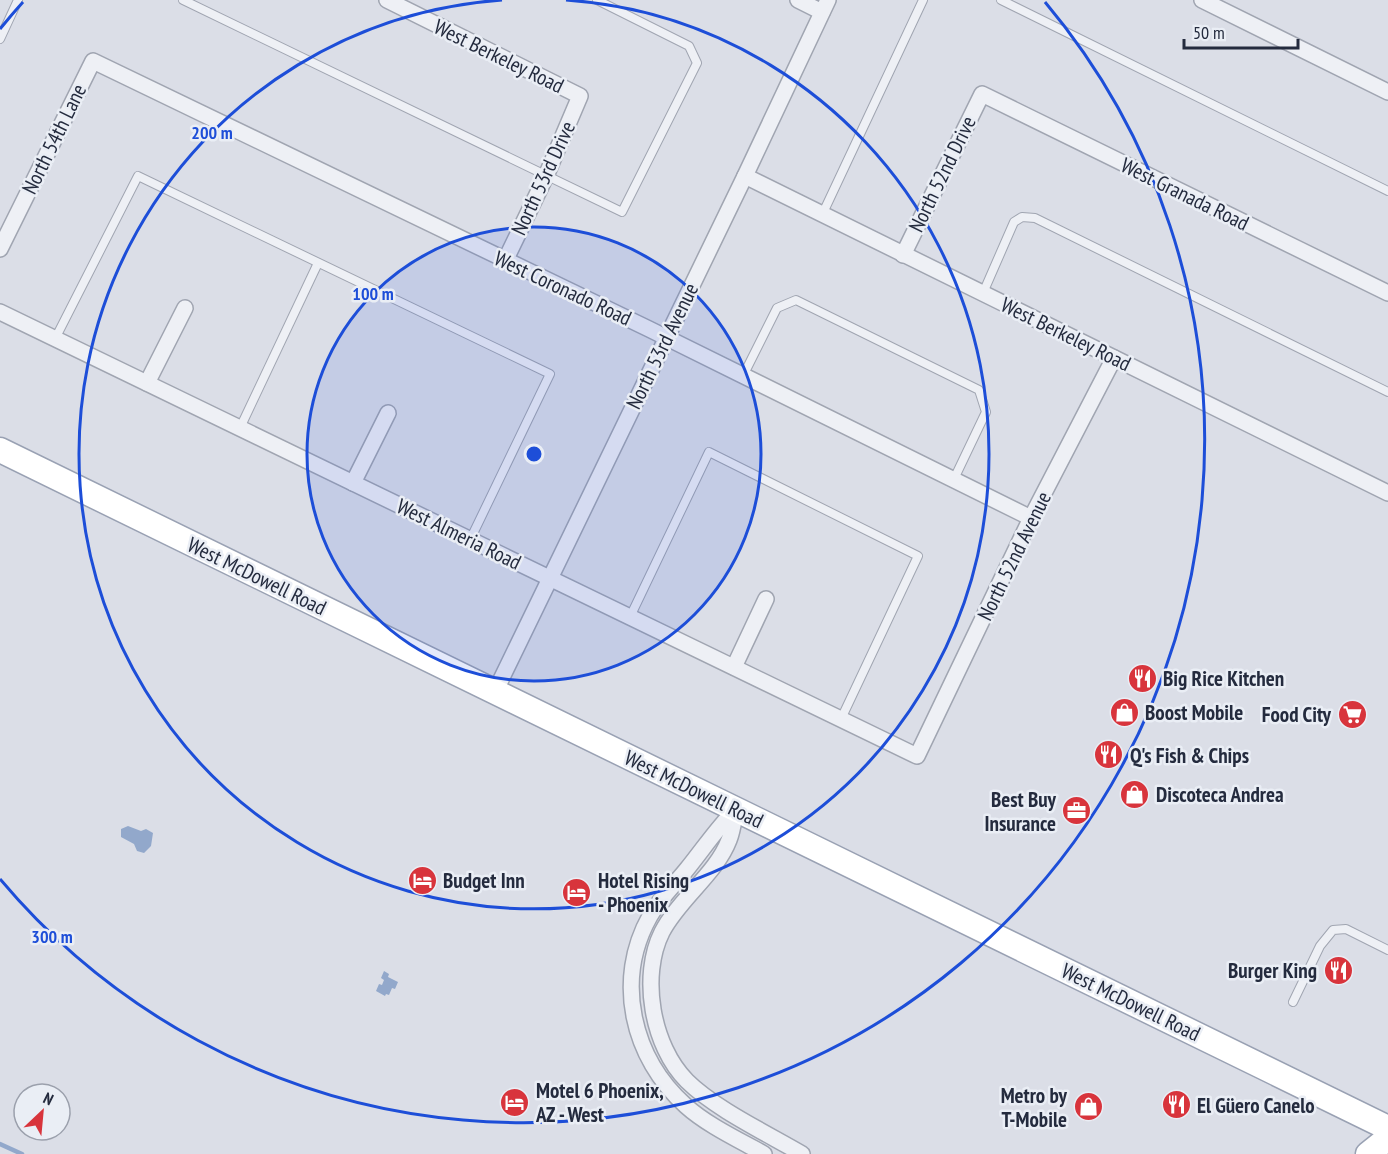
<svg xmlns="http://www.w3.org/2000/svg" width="1388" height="1154" viewBox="0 0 1388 1154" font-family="'PT Sans Narrow',sans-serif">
	<rect width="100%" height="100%" fill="#dbdee7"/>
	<!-- water -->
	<g fill="#92a8cb">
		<polygon points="128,826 141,831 146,829 153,833 151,846 144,853 137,851 134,844 121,837 121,829"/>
		<polygon points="384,971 389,974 388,977 398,982 395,989 392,988 389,995 386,994 385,996 376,991 379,984 382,985 384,980 381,978"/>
	</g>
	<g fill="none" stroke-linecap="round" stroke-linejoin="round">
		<!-- stream -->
		<polyline stroke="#92a8cb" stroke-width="4.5" points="0,1144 22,1154"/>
		<defs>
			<g id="service">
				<polyline points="183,0 622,212 697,63 689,46 597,0"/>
				<polyline points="1001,0 1388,191"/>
				<polyline points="0,39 18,0"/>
				<polyline points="822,215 923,0"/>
				<polyline points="983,293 1014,222 1022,217 1035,218 1388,392"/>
				<polyline points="55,339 138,176 550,374 470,540"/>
				<polyline points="743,376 777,308 796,300 979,390 986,412 954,479"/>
				<polyline points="240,428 318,263"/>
				<polyline points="630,617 709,452 918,556 841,719"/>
				<polyline points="1293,1002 1320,946 1333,930 1346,929 1388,950"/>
			</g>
			<g id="minor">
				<polyline points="387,0 580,96 546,176 505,261"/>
				<polyline points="798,0 822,12"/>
				<polyline points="1202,0 1388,92"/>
				<polyline points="745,176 1388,493"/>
				<polyline points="0,249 93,61 649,329 1031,518"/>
				<polyline points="903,255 982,94 1388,293"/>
				<polyline points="0,312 917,756 1031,518 1114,358"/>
				<polyline points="147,383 185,308"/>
				<polyline points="353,483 388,413"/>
				<polyline points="734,667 766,599"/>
				<polyline points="495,692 745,176 828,0"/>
				<path d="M736 809C734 819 733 830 729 840 716 874 679 899 662 932 640 976 652 1046 687 1081 714 1108 768 1134 802 1154"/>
				<path d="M736 809C717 828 704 848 687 869 675 884 660 898 650 916 614 980 632 1058 686 1106 707 1125 739 1140 764 1154"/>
			</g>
			<g id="primary">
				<polyline points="0,450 1388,1128"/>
				<polyline points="1368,1154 1388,1138"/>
			</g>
		</defs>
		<!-- service casing -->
		<use href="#service" stroke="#a0a5b1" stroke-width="10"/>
		<!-- minor casing -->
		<use href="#minor" stroke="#a0a5b1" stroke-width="18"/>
		<!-- primary casing -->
		<use href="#primary" stroke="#99a1b3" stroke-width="27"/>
		<!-- service -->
		<use href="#service" stroke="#eef0f5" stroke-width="8"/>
		<!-- minor -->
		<use href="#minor" stroke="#eef0f5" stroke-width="15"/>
		<!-- primary -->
		<use href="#primary" stroke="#fff" stroke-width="24"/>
	</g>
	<!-- distance rings -->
	<circle cx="534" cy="454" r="227" fill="#1d4ed8" fill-opacity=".12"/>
	<g fill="none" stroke="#1d4ed8" stroke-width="3">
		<circle cx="534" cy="454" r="227"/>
		<path d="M566 0A455 455 0 1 1 502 0"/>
		<path d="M0 29A682 682 0 0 1 23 2M1045 2A682 682 0 1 1 0 879"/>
	</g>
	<!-- icons -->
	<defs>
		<symbol id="restaurant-disc" viewBox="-11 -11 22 22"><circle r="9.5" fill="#d8343c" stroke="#eaeef5"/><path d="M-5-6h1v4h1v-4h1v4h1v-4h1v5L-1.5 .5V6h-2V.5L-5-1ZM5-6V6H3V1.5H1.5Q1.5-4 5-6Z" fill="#fff"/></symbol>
		<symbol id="shop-disc" viewBox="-11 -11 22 22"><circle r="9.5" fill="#d8343c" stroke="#eaeef5"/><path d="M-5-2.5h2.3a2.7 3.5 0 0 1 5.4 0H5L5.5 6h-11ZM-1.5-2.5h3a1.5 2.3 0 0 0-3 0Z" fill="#fff"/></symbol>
		<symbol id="supermarket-disc" viewBox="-11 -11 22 22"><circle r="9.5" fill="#d8343c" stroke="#eaeef5"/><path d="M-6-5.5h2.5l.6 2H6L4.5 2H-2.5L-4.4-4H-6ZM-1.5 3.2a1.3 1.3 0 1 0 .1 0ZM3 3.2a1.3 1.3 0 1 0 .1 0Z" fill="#fff"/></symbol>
		<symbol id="office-disc" viewBox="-11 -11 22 22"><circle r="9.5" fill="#d8343c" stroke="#eaeef5"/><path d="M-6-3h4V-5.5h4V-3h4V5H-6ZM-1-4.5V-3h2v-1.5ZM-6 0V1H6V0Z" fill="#fff"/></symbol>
		<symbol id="hotel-disc" viewBox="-11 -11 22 22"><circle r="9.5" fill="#d8343c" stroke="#eaeef5"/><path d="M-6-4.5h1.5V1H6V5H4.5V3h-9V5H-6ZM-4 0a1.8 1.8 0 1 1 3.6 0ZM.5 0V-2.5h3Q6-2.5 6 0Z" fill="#fff"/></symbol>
	</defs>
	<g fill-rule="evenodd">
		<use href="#restaurant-disc" x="1126" y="662" width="33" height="33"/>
		<use href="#shop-disc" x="1108" y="696" width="33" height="33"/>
		<use href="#supermarket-disc" x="1336" y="698" width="33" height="33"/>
		<use href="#restaurant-disc" x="1092" y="738" width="33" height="33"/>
		<use href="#shop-disc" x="1118" y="778" width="33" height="33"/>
		<use href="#office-disc" x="1060" y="794" width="33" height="33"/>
		<use href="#hotel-disc" x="406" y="864" width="33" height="33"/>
		<use href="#hotel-disc" x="560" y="876" width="33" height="33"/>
		<use href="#restaurant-disc" x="1322" y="954" width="33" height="33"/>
		<use href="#hotel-disc" x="498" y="1086" width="33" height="33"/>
		<use href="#restaurant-disc" x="1160" y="1088" width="33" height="33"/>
		<use href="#shop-disc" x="1072" y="1090" width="33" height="33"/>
	</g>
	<g text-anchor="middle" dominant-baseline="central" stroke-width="5" stroke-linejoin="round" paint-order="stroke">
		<!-- street labels -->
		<g font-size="21" fill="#242b3e" stroke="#eaeef5">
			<text transform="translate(499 56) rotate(26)">West Berkeley Road</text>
			<text transform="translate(54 139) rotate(-64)">North 54th Lane</text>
			<text transform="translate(942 174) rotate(-64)">North 52nd Drive</text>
			<text transform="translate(543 178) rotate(-65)">North 53rd Drive</text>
			<text transform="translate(1185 194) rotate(26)">West Granada Road</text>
			<text transform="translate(563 288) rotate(25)">West Coronado Road</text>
			<text transform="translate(1066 334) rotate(26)">West Berkeley Road</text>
			<text transform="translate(662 346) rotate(-64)">North 53rd Avenue</text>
			<text transform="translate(459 534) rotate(26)">West Almeria Road</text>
			<text transform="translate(1014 556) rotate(-64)">North 52nd Avenue</text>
			<text transform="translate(257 576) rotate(26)">West McDowell Road</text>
			<text transform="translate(694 789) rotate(26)">West McDowell Road</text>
			<text transform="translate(1131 1002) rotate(26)">West McDowell Road</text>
		</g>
		<!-- poi labels -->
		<g font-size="21" font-weight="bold" fill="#242b3e" stroke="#eaeef5" text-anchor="start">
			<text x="1163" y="678">Big Rice Kitchen</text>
			<text x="1145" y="712">Boost Mobile</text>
			<text x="1331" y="714" text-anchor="end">Food City</text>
			<text x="1130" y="755">Q's Fish &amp; Chips</text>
			<text x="1156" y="794">Discoteca Andrea</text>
			<text x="1056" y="799" text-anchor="end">Best Buy<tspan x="1056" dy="24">Insurance</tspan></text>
			<text x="443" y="880">Budget Inn</text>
			<text x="598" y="880">Hotel Rising<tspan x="598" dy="24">- Phoenix</tspan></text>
			<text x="1317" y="970" text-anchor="end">Burger King</text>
			<text x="536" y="1090">Motel 6 Phoenix,<tspan x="536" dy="24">AZ - West</tspan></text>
			<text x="1067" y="1095" text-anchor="end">Metro by<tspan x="1067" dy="24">T-Mobile</tspan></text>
			<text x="1197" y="1105">El Güero Canelo</text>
		</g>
	</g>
	<circle cx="534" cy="454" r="9" fill="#1d4ed8" stroke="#eaeef5" stroke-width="3"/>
	<g font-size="18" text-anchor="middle" font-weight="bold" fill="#1d4ed8" stroke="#eaeef5" stroke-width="5" stroke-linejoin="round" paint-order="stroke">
		<text x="212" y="139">200 m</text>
		<text x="373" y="300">100 m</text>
		<text x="52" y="943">300 m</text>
	</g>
	<!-- north arrow -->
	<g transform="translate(42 1112) rotate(26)"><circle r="28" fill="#eaeef5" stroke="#9ba0ac" stroke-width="1.5"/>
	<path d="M0-4.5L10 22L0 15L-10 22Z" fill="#d8343c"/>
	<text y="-9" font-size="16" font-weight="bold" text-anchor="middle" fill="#242b3e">N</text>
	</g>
	<!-- scale -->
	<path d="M1184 39v9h114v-9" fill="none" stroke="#242b3e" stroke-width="3"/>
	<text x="1193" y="39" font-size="18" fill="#242b3e" stroke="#eaeef5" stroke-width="4.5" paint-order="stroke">50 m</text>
</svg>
